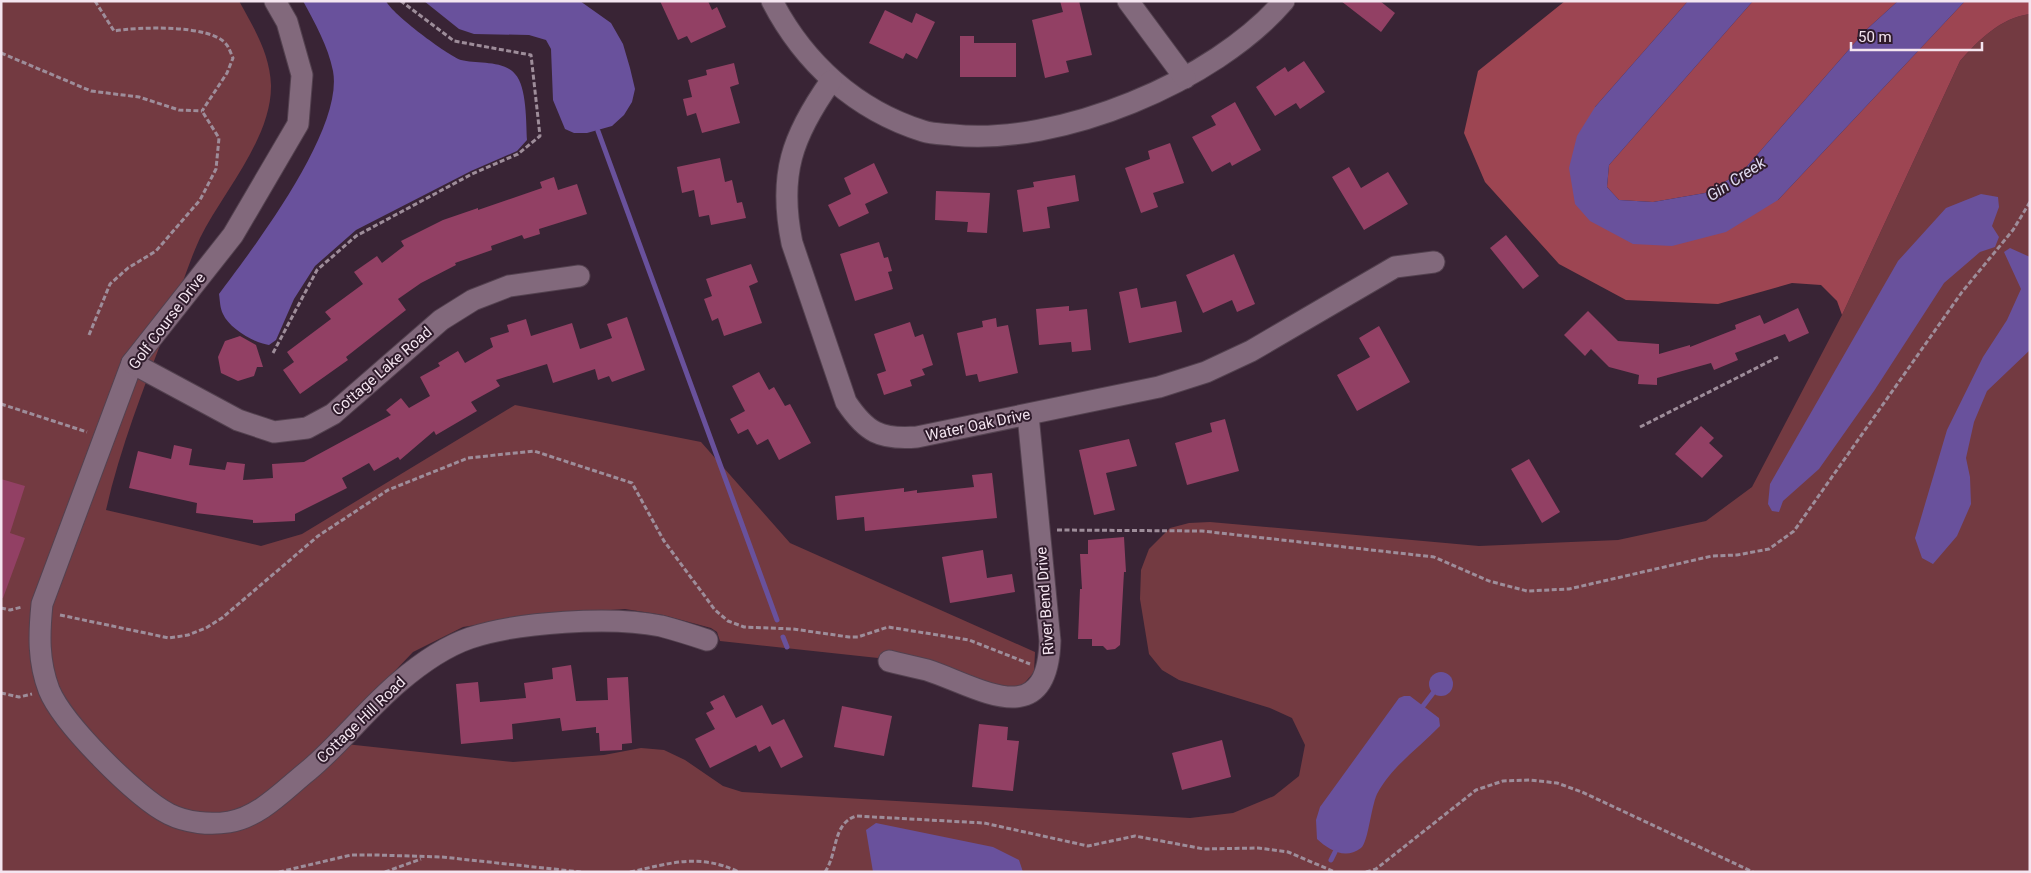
<svg xmlns="http://www.w3.org/2000/svg" width="2031" height="873" viewBox="0 0 2031 873" font-family="Roboto,sans-serif">
	<rect width="100%" height="100%" fill="#392435"/>
	<!-- green -->
	<path fill="#733a41" d="M1 1H239C254 28 270 54 271 85 272 138 223 192 200 238 187 266 178 298 167 327 144 387 120 448 106 510L261 546 302 534 515 405 701 442 790 543 1035 652 1034 672 1021 687H999L933 661 890 650 883 652 878 658 720 641 717 632 711 628 663 615 625 609 539 615 463 627 413 652 327 742 513 762 604 755 641 748 664 750 685 760 723 786 742 792 1190 818 1233 813 1274 796 1299 776 1305 745 1292 718 1270 708 1179 680 1162 670 1149 654 1140 599 1141 570 1149 549 1170 528 1189 523 1210 522 1479 546 1618 540 1706 521 1752 487 1842 315 1960 61C1979 40 2000 18 2030 14V872H1Z"/>
	<!-- forest -->
	<g fill="#9d4552">
		<path d="M1565 1H1688L1595 107 1590 221 1778 200 1965 1H2030V14C2000 18 1979 40 1960 61L1842 315 1837 301 1821 285 1792 283 1718 304 1626 300 1559 264 1485 182 1464 133 1478 71Z"/>
		<polygon points="1753,1 1898,1 1866,30 1742,172 1705,193 1653,202 1619,200 1607,187 1609,165"/>
	</g>
	<!-- water -->
	<g fill="#69519c">
		<path d="M303 1H386C392 14 447 55 461 60 476 64 504 60 515 74 527 86 526 124 527 140L517 151 471 171 356 230 315 266 294 299 276 340 269 345C254 343 229 328 223 314 220 308 220 301 219 294 254 247 344 130 333 71 328 46 315 23 303 1Z"/>
		<polygon points="424,1 580,1 611,23 623,44 630,68 635,89 632,102 624,115 612,126 587,133 574,133 565,129 553,100 551,49 546,40 529,35 474,34 459,29"/>
		<polygon points="1688,1 1753,1 1609,165 1607,187 1619,200 1653,202 1705,193 1742,172 1866,30 1898,1 1965,1 1778,200 1726,232 1672,246 1633,244 1590,221 1575,204 1569,168 1577,136 1595,107"/>
		<polygon points="1981,194 1998,197 1999,207 1992,226 1999,237 1995,247 1980,252 1944,283 1874,391 1819,469 1783,501 1779,512 1772,511 1768,504 1770,484 1898,261 1946,208"/>
		<polygon points="2010,248 2030,257 2030,350 1987,391 1974,422 1966,458 1970,477 1971,504 1957,536 1933,564 1922,558 1915,538 1947,430 1983,357 2007,320 2021,289 2004,252"/>
		<circle cx="1441" cy="684" r="12"/>
		<path d="M1404 696H1410L1439 718 1440 726C1419 748 1392 766 1377 794 1371 807 1368 843 1361 848 1345 860 1329 850 1317 839L1316 820 1320 807 1399 698Z"/>
		<polygon points="876,823 993,847 1019,860 1023,872 873,872 866,830"/>
	</g>
	<g fill="none" stroke-linecap="round" stroke-linejoin="round">
		<!-- stream -->
		<g stroke="#69519c" stroke-width="5">
			<polyline points="598,131 777,620"/>
			<polyline points="783,637 787,647"/>
			<polyline points="1423,706 1433,693"/>
			<polyline points="1331,860 1335,852"/>
		</g>
	</g>
	<!-- building -->
	<g fill="#924064">
		<polygon points="660,1 708,1 712,10 717,7 726,27 691,43 687,36 678,40"/>
		<polygon points="1060,1 1079,1 1092,55 1066,61 1069,72 1045,78 1032,20 1063,12"/>
		<polygon points="1341,1 1380,1 1395,13 1381,32"/>
		<polygon points="885,10 912,23 916,13 935,22 917,59 906,53 903,59 869,43"/>
		<polygon points="960,36 974,36 974,43 1016,43 1016,77 960,77"/>
		<polygon points="1304,61 1325,92 1300,109 1296,103 1275,116 1256,87 1285,67 1288,72"/>
		<polygon points="734,63 739,84 730,87 740,123 702,133 696,113 687,116 683,99 692,97 688,80 707,75 706,70"/>
		<polygon points="1235,102 1261,150 1232,166 1230,162 1212,172 1192,137 1216,125 1211,116"/>
		<polygon points="1170,143 1184,183 1153,193 1158,207 1141,213 1125,168 1150,159 1148,151"/>
		<polygon points="720,158 725,182 732,180 737,203 742,202 746,218 711,225 709,215 699,217 694,190 682,193 677,167"/>
		<polygon points="874,163 888,193 865,204 869,213 839,227 828,205 851,194 844,178"/>
		<polygon points="1349,167 1361,188 1388,172 1408,204 1364,230 1332,177"/>
		<polygon points="1075,175 1079,201 1047,207 1050,228 1023,232 1017,190 1034,187 1033,182"/>
		<polygon points="554,177 558,190 577,184 587,214 539,229 540,234 524,239 522,235 491,246 492,250 455,263 456,265 421,283 398,299 406,310 346,357 348,360 300,394 283,370 294,362 287,352 331,319 325,312 363,284 354,272 377,256 382,263 404,246 401,241 443,220 478,208 478,210 542,188 540,182"/>
		<polygon points="936,191 990,193 987,233 967,232 968,222 935,220"/>
		<polygon points="1506,235 1539,276 1523,289 1490,248"/>
		<polygon points="879,242 884,258 888,257 892,271 888,272 893,289 855,301 840,254"/>
		<polygon points="1234,254 1255,304 1237,312 1232,300 1203,313 1186,275"/>
		<polygon points="751,264 758,282 749,286 762,323 724,336 718,318 712,321 704,299 712,296 706,279"/>
		<polygon points="1137,288 1141,308 1176,301 1182,332 1129,343 1119,292"/>
		<polygon points="1069,306 1069,311 1087,309 1091,350 1072,352 1071,342 1039,345 1036,309"/>
		<polygon points="1798,308 1809,333 1789,342 1785,334 1735,353 1738,360 1714,370 1711,363 1657,378 1657,385 1638,384 1639,375 1609,367 1591,349 1585,356 1564,335 1588,311 1618,341 1659,344 1659,354 1690,345 1690,347 1736,329 1735,325 1760,315 1764,324"/>
		<polygon points="627,317 645,370 612,382 609,376 598,380 595,369 553,383 547,364 496,380 500,386 471,402 477,411 436,435 434,431 400,460 398,457 374,471 369,463 342,478 347,488 295,514 295,521 253,523 253,520 196,513 197,503 129,488 138,451 171,459 174,445 192,449 189,465 225,470 227,462 245,464 243,480 273,478 272,464 304,462 391,415 386,410 401,398 409,408 430,396 420,377 440,366 438,363 458,351 465,363 493,347 490,338 509,332 507,325 526,319 531,336 572,323 580,349 612,338 607,324"/>
		<polygon points="996,318 997,327 1008,325 1018,373 979,382 977,374 966,376 957,333 983,327 982,321"/>
		<polygon points="910,322 915,337 923,334 933,365 922,369 925,375 910,380 912,386 884,395 877,374 886,371 874,334"/>
		<polygon points="1379,326 1410,382 1357,411 1337,375 1370,357 1359,338"/>
		<polygon points="240,336 256,345 263,367 257,367 254,376 238,381 221,373 218,357 225,341"/>
		<polygon points="759,372 769,390 774,387 785,406 790,404 811,443 779,460 768,439 757,445 748,429 738,434 730,419 745,411 732,386"/>
		<polygon points="1225,419 1239,471 1187,485 1175,443 1212,432 1210,423"/>
		<polygon points="1701,426 1714,438 1709,443 1723,456 1702,478 1675,454"/>
		<polygon points="1129,439 1137,466 1106,473 1115,510 1094,515 1079,450"/>
		<polygon points="1529,459 1560,512 1542,523 1511,469"/>
		<polygon points="992,473 997,518 865,531 864,517 837,520 835,496 904,488 904,492 917,490 917,493 974,487 972,475"/>
		<polygon points="1,479 25,486 10,533 25,538 3,598 1,598"/>
		<polygon points="1124,537 1126,572 1124,572 1120,645 1115,649 1107,650 1103,646 1092,646 1092,639 1078,639 1080,589 1082,589 1080,554 1088,554 1088,540"/>
		<polygon points="983,550 987,578 1012,574 1015,592 950,603 942,557"/>
		<polygon points="571,665 576,701 608,700 607,678 628,677 632,743 622,744 622,750 600,751 599,733 596,733 596,727 562,731 560,718 512,724 513,739 461,744 456,684 478,682 480,702 526,698 524,683 553,679 552,668"/>
		<polygon points="724,695 736,718 762,705 772,725 784,719 803,757 781,768 770,746 759,752 756,745 710,768 695,739 715,729 706,713 714,709 710,702"/>
		<polygon points="842,706 892,716 884,756 834,747"/>
		<polygon points="979,724 1008,727 1007,740 1019,741 1013,791 972,787"/>
		<polygon points="1222,740 1231,777 1182,790 1172,753"/>
	</g>
	<g fill="none" stroke-linecap="round" stroke-linejoin="round">
		<defs>
			<g id="minor">
				<path d="M275 1 287 22 302 75 298 124 233 235 132 363 42 604C39 634 38 661 49 690 63 724 136 797 169 814 187 823 210 825 229 822 260 817 285 789 309 770 341 743 367 709 399 682 420 664 444 647 470 638 518 622 611 616 661 626 676 630 692 635 707 640"/>
				<path d="M772 1C804 63 856 110 923 131 932 134 943 134 953 135 1059 146 1214 82 1284 1"/>
				<polyline points="1128,1 1185,78"/>
				<path d="M831 81C792 136 778 175 792 243L846 402C866 432 880 440 917 437L1159 387 1206 372 1251 351 1395 267 1434 262"/>
				<polyline points="132,363 238,420 274,432 307,428 333,414 441,320 473,300 509,286 579,276"/>
				<path d="M889 661C901 664 914 667 927 670 977 686 1047 735 1050 641L1028 415"/>
			</g>
		</defs>
		<!-- minor casing -->
		<use href="#minor" stroke="#53414f" stroke-width="23"/>
		<!-- path -->
		<g stroke="#9e8d9a" stroke-width="3" stroke-dasharray="5 2.5" stroke-linecap="butt">
			<path d="M95 1 114 31C138 27 210 24 226 44 229 47 231 54 233 58L227 73 202 111"/>
			<polyline points="1,53 91,91 139,97 179,110 202,111"/>
			<polyline points="89,335 110,284 128,268 156,251 200,200 216,169 219,138 202,111"/>
			<polyline points="273,353 317,270 356,236 472,174 518,154 540,136 531,55 454,41 401,1"/>
			<polyline points="1,404 87,432"/>
			<polyline points="1640,427 1778,357"/>
			<polyline points="1057,530 1202,531 1434,557 1489,581 1527,591 1569,589 1712,556 1737,555 1769,549 1794,531 1962,292 2013,230 2030,202"/>
			<polyline points="1,608 10,610 22,607"/>
			<polyline points="60,615 169,638 188,635 206,628 222,618 318,536 388,490 468,458 534,451 632,483 664,541 715,610 728,621 744,627 793,629 849,637 858,637 888,627 969,640 1030,664"/>
			<polyline points="1,693 19,697 32,694"/>
			<polyline points="279,872 351,855 376,855 442,857 581,872"/>
			<polyline points="385,872 421,859"/>
			<path d="M630 872C672 863 698 853 739 872"/>
			<path d="M825 872C838 853 832 824 856 816L984 823 1088 846 1135 836 1204 849 1258 848 1288 852 1335 872"/>
			<polyline points="1366,872 1376,869 1476,790 1503,781 1530,780 1557,783 1582,792 1753,872"/>
		</g>
		<!-- minor -->
		<use href="#minor" stroke="#82697c" stroke-width="21"/>
	</g>
	<g text-anchor="middle" dominant-baseline="central" stroke-width="4" stroke-linejoin="round" paint-order="stroke">
		<!-- street labels -->
		<g font-size="15" fill="#f4e5f0" stroke="#2f1b2b">
			<text transform="translate(167 321) rotate(-53)">Golf Course Drive</text>
			<text transform="translate(382 371) rotate(-41)">Cottage Lake Road</text>
			<text transform="translate(978 425) rotate(-12)">Water Oak Drive</text>
			<text transform="translate(1045 601) rotate(-94)">River Bend Drive</text>
			<text transform="translate(361 720) rotate(-44)">Cottage Hill Road</text>
		</g>
		<!-- water labels -->
		<g font-size="16" font-style="italic" fill="#e0dbf0" stroke="#2f1b2b">
			<text transform="translate(1736 179) rotate(-33)">Gin Creek</text>
		</g>
	</g>
	<!-- border -->
	<rect width="2031" height="873" fill="none" stroke="#f4e5f0" stroke-width="5"/>
	<!-- scale -->
	<path d="M1851 42v8h131v-8" fill="none" stroke="#f4e5f0" stroke-width="2.5"/>
	<text x="1858" y="42" font-size="15" fill="#f4e5f0" stroke="#2f1b2b" stroke-width="4" paint-order="stroke">50 m</text>
</svg>
